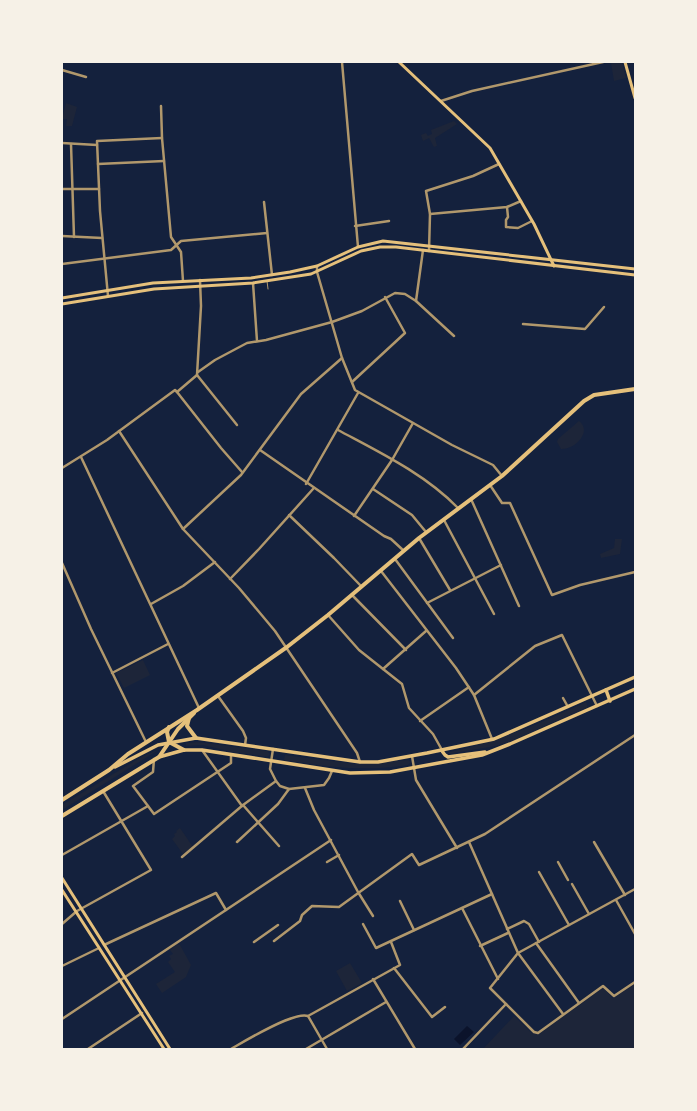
<svg xmlns="http://www.w3.org/2000/svg" width="697" height="1111" viewBox="0 0 697 1111" font-family="Barlow,sans-serif">
	<rect width="100%" height="100%" fill="#14213d"/>
	<!-- green -->
	<g fill="#1d2539">
		<polygon points="622,62 626,78 614,81 611,63"/>
		<polygon points="66,103 77,107 72,126 66,126 67,119 62,119"/>
		<polygon points="454,121 457,124 435,138 437,146 434,147 429,138 423,141 421,135 426,133 428,136 432,134 431,130"/>
		<path d="M579 421C593 432 574 450 561 449L557 442 558 439Z"/>
		<polygon points="615,539 622,539 620,554 601,558 600,554 614,548"/>
		<polygon points="143,660 150,675 124,688 116,673"/>
		<path d="M586 702 588 707 509 742 496 746 448 754 449 752C499 742 540 723 586 702Z"/>
		<polygon points="198,742 267,751 270,754 268,757 232,752 203,745 186,746 186,743"/>
		<polygon points="160,749 62,810 62,805 143,756"/>
		<path d="M285 755 356 764 408 760 411 762 408 765C366 772 326 767 284 760Z"/>
		<polygon points="180,828 193,847 183,854 172,839 175,836 174,834 177,832 176,831"/>
		<polygon points="177,944 180,945 191,965 186,977 162,993 156,984 175,972 168,962 171,959 169,956 173,954 170,950"/>
		<polygon points="350,963 362,983 347,991 336,971"/>
		<polygon points="635,984 635,1049 483,1049 514,1016 532,1033 539,1034 603,988 613,998"/>
	</g>
	<!-- water -->
	<polygon fill="#0b132b" points="467,1026 474,1032 460,1045 454,1039"/>
	<g fill="none" stroke-linecap="round" stroke-linejoin="round">
		<!-- service -->
		<polyline stroke="#b1986c" stroke-width="1" points="267,281 268,289"/>
		<!-- minor -->
		<g stroke="#b1986c" stroke-width="2.5">
			<polyline points="342,62 358,247"/>
			<polyline points="62,70 86,77"/>
			<polyline points="441,101 472,91 603,62"/>
			<polyline points="161,106 162,138 171,237 181,252 183,281"/>
			<polyline points="62,143 97,145"/>
			<polyline points="71,144 74,237"/>
			<polyline points="98,164 164,161"/>
			<polyline points="62,189 99,189"/>
			<polyline points="264,202 272,275"/>
			<polyline points="507,207 508,217 506,220 506,227 518,228 532,221"/>
			<polyline points="430,214 507,207 521,201"/>
			<polyline points="355,226 389,221"/>
			<polyline points="62,236 102,238"/>
			<polyline points="429,251 430,214 426,191 473,176 499,164"/>
			<polyline points="62,264 171,250 181,241 267,233"/>
			<polyline points="317,266 317,272 342,358 355,390 452,445 493,465 502,476"/>
			<polyline points="253,283 257,341"/>
			<polyline points="108,296 100,211 97,141 162,138"/>
			<polyline points="416,301 423,250"/>
			<polyline points="523,324 585,329 604,307"/>
			<polyline points="198,372 215,360 247,343 266,340 332,322 362,311 395,293 405,294 416,301 454,336"/>
			<polyline points="197,375 237,425"/>
			<polyline points="352,382 405,333 385,297"/>
			<polyline points="177,392 221,448 242,472"/>
			<path d="M338 430C379 452 425 474 458 508"/>
			<polyline points="119,431 183,529 239,588 275,631 357,753 360,762"/>
			<polyline points="260,450 384,536 391,539 404,551"/>
			<polyline points="81,457 199,708"/>
			<polyline points="62,468 107,440 175,390 177,392 197,375 201,306 200,280"/>
			<polyline points="306,484 358,393"/>
			<polyline points="490,485 502,503 510,503 552,595 580,585 635,572"/>
			<polyline points="373,489 412,515 426,532"/>
			<polyline points="471,499 519,606"/>
			<polyline points="289,515 334,558 361,586"/>
			<polyline points="354,516 392,460 413,423"/>
			<polyline points="444,520 494,614"/>
			<polyline points="183,529 241,475 301,394 342,358"/>
			<polyline points="419,538 450,590"/>
			<polyline points="395,559 453,638"/>
			<polyline points="62,563 91,629 146,742"/>
			<polyline points="381,571 456,668 474,695"/>
			<polyline points="230,579 259,549 313,489"/>
			<polyline points="352,595 406,650"/>
			<polyline points="427,603 501,565"/>
			<polyline points="151,604 183,586 215,562"/>
			<polyline points="328,615 359,650 402,684 409,708 433,734 442,750"/>
			<polyline points="383,669 426,631"/>
			<polyline points="112,673 168,644"/>
			<polyline points="218,696 243,731 246,738 245,745"/>
			<polyline points="563,698 568,707"/>
			<polyline points="420,721 469,687"/>
			<polyline points="492,739 474,695 535,646 562,635 597,706"/>
			<polyline points="273,749 270,769 276,781 280,786 289,789 324,785 329,778 332,771"/>
			<polyline points="202,750 242,806"/>
			<polyline points="412,756 416,780 457,848"/>
			<polyline points="154,759 153,772 133,786 154,814 231,763 231,756"/>
			<polyline points="305,788 314,810 358,892 373,916"/>
			<polyline points="243,805 279,846"/>
			<polyline points="237,842 278,804 289,789"/>
			<polyline points="469,842 518,953 563,1014"/>
			<polyline points="594,842 625,895"/>
			<polyline points="62,855 148,806"/>
			<polyline points="182,857 243,805 276,781"/>
			<polyline points="327,862 339,855"/>
			<polyline points="558,862 568,880"/>
			<polyline points="539,872 569,925"/>
			<polyline points="572,884 589,914"/>
			<polyline points="635,889 518,953 490,988 534,1032 538,1033 603,986 614,996 635,982"/>
			<polyline points="616,900 635,934"/>
			<polyline points="400,901 414,930"/>
			<polyline points="462,908 498,979"/>
			<polyline points="62,924 77,911 151,870 103,791"/>
			<polyline points="363,924 376,948 492,894"/>
			<polyline points="507,929 524,921 529,924 539,942"/>
			<polyline points="274,941 300,921 302,915 312,906 339,907 412,854 419,865 485,834 635,735"/>
			<polyline points="254,942 278,925"/>
			<polyline points="536,943 579,1003"/>
			<polyline points="104,945 216,893 226,910"/>
			<polyline points="480,946 508,933"/>
			<polyline points="62,966 99,948"/>
			<polyline points="394,968 432,1017 445,1007"/>
			<polyline points="373,979 415,1049"/>
			<polyline points="308,1016 327,1049"/>
			<polyline points="62,1019 331,840"/>
			<polyline points="88,1049 142,1013"/>
			<path d="M231 1049C245 1041 294 1011 308 1016L400 965 391 942"/>
			<polyline points="306,1049 386,1002"/>
			<polyline points="463,1049 506,1004"/>
		</g>
		<!-- secondary -->
		<g stroke="#e5c07b" stroke-width="3">
			<polyline points="399,62 490,148 534,224 554,266"/>
			<polyline points="625,62 635,98"/>
			<polyline points="62,298 153,283 251,278 290,272 317,266 358,247 383,241 635,269"/>
			<polyline points="62,304 154,289 253,283 311,274 361,251 380,247 396,247 635,275"/>
			<polyline points="62,878 170,1049"/>
			<polyline points="62,890 164,1049"/>
		</g>
		<!-- primary -->
		<g stroke="#e5c07b" stroke-width="3.5">
			<polyline points="606,690 610,701"/>
			<polyline points="442,751 445,755 448,757 485,752"/>
			<polyline points="159,757 184,750 202,750 350,773 390,772 482,755 510,744 635,689"/>
			<polyline points="115,767 158,745 196,738 360,762 378,762 427,753 494,739 635,677"/>
		</g>
		<!-- trunk -->
		<g stroke="#e5c07b" stroke-width="4">
			<polyline points="189,718 187,726 196,738"/>
			<polyline points="169,727 167,732 169,742 184,750"/>
			<polyline points="62,800 109,770 128,754 197,710 287,647 328,615 419,538 502,476 584,401 594,395 635,389"/>
			<polyline points="62,816 159,757 178,729 194,713"/>
		</g>
	</g>
	<!-- border -->
	<rect width="697" height="1111" fill="none" stroke="#f6f1e7" stroke-width="126"/>
</svg>
